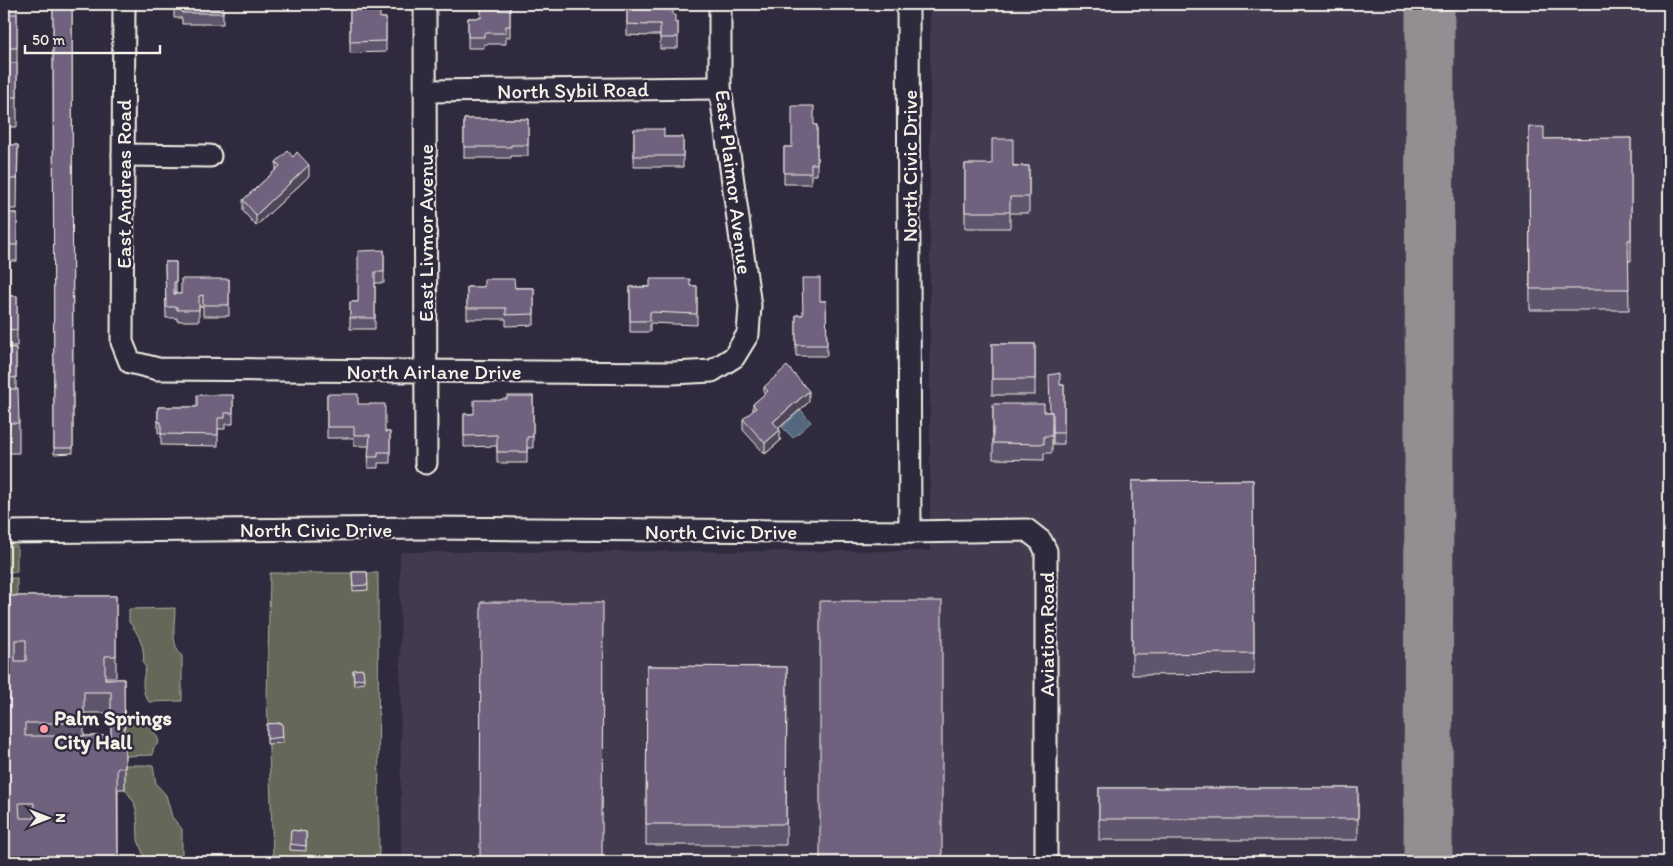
<svg xmlns="http://www.w3.org/2000/svg" width="1673" height="866" viewBox="0 0 1673 866" font-family="Itim,sans-serif">
	<rect width="100%" height="100%" fill="#2f2a3d"/>
	<filter id="ink" filterUnits="userSpaceOnUse"><feTurbulence type="fractalNoise" baseFrequency=".02" numOctaves="2"/><feDisplacementMap in="SourceGraphic" scale="10" xChannelSelector="R" yChannelSelector="G"/><feConvolveMatrix kernelMatrix="1 2 1 2 8 2 1 2 1" color-interpolation-filters="sRGB"/></filter>
	<g filter="url(#ink)">
		<!-- built -->
		<polygon fill="#423b50" points="930,4 1669,4 1669,862 401,862 400,552 930,551"/>
		<!-- green -->
		<g fill="#656758" stroke="#acaca0">
			<rect x="4" y="546" width="13" height="26"/>
			<polygon points="270,573 378,573 379,855 327,861 273,855 267,699"/>
			<rect x="4" y="578" width="13" height="39"/>
			<path d="M175 608C175 623 170 645 182 656V701L149 702C141 692 142 679 146 668L143 663C146 649 138 632 129 622V609Z"/>
			<path d="M124 714C135 716 146 717 153 726L151 729 157 736 159 742 153 749V755L125 756Z"/>
			<polygon points="125,765 153,765 156,784 166,795 172,817 182,829 182,862 146,862 138,840 137,814 134,802 125,789"/>
		</g>
		<!-- water -->
		<polygon fill="#53687e" stroke="#939fa8" points="801,410 811,422 793,438 782,427"/>
		<g fill="none" stroke-linecap="round" stroke-linejoin="round">
			<!-- taxiway -->
			<polyline stroke="#928e92" stroke-width="49" points="1428,862 1430,4"/>
			<defs>
				<g id="minor">
					<polyline points="124,4 122,342 130,362 158,369 673,373 712,371 734,357 748,334 750,306 720,88 720,4"/>
					<polyline points="425,4 426,463"/>
					<polyline points="908,4 910,532"/>
					<polyline points="425,91 720,88"/>
					<polyline points="123,155 210,156"/>
					<polyline points="4,532 426,528 910,532 1027,530 1041,541 1046,551 1046,862"/>
				</g>
			</defs>
			<!-- minor casing -->
			<use href="#minor" stroke="#f4f1e8" stroke-width="25"/>
			<!-- minor -->
			<use href="#minor" stroke="#2f2a3d" stroke-width="21"/>
		</g>
		<!-- wall -->
		<g fill="#5f546c" stroke="#f4f1e8" fill-rule="evenodd">
			<rect x="4" y="4" width="13" height="123"/>
			<polygon points="53,4 72,4 73,453 54,454"/>
			<polygon points="174,4 223,4 223,24 182,24 182,18 174,18"/>
			<polygon points="350,4 380,18 386,18 386,52 350,53"/>
			<polygon points="510,4 510,37 506,37 506,44 484,44 484,48 468,48 468,18 481,18"/>
			<polygon points="627,4 673,15 675,23 678,23 678,48 675,48 675,49 660,49 660,35 647,35 647,36 627,35"/>
			<polygon points="464,119 528,119 528,156 511,156 511,158 464,158"/>
			<polygon points="814,125 817,125 817,175 811,175 811,184 784,184 784,147 792,147"/>
			<polygon points="1529,127 1544,139 1631,138 1631,261 1628,261 1629,310 1530,310"/>
			<polygon points="634,129 664,137 683,137 683,167 634,167"/>
			<polygon points="4,145 18,145 17,209 4,209"/>
			<polygon points="293,157 309,176 256,226 243,211 243,200 276,170 276,162"/>
			<polygon points="965,164 1029,166 1029,213 1010,213 1010,228 965,228"/>
			<rect x="4" y="213" width="13" height="48"/>
			<polygon points="384,250 384,283 375,283 375,329 350,329 350,302 358,302"/>
			<polygon points="165,262 176,262 176,293 174,293 174,294 181,294 229,279 229,316 203,316 203,306 199,307 199,321 177,321 177,318 166,318"/>
			<polygon points="697,286 697,325 650,323 650,332 630,332 630,287"/>
			<polygon points="467,287 534,288 534,325 506,326 506,319 467,319"/>
			<rect x="4" y="296" width="13" height="50"/>
			<polygon points="820,301 826,301 827,356 796,356 796,315 803,315"/>
			<rect x="992" y="344" width="43" height="51"/>
			<polygon points="4,347 16,348 16,389 19,423 19,453 4,453"/>
			<polygon points="1060,385 1064,385 1064,444 1053,444 1053,426 1052,426 1052,453 1044,453 1044,460 993,459 993,404 1044,412 1050,412"/>
			<polygon points="764,387 809,402 779,428 780,441 765,454 743,430 743,419 753,411 753,404 764,395"/>
			<polygon points="327,394 358,404 385,432 390,432 390,463 378,463 378,468 368,468 369,446 354,446 354,438 327,438"/>
			<polygon points="233,395 233,424 225,424 225,429 218,429 218,446 161,445 161,433 158,433 158,407 197,407"/>
			<polygon points="533,396 533,448 527,448 527,463 497,463 497,446 464,447 464,414 474,414 501,400 507,399"/>
			<polygon points="1253,480 1254,674 1132,675 1132,481"/>
			<polygon points="352,572 367,572 368,590 353,591"/>
			<path d="M4 596H116V677H105V679H124L125 789H118V862H4ZM84 713H111V736H84Z"/>
			<polygon points="647,666 787,667 786,845 646,845"/>
			<polygon points="353,670 364,678 364,683 354,685"/>
			<polygon points="282,723 283,743 267,744 267,724"/>
			<rect x="1099" y="788" width="259" height="52"/>
			<polygon points="291,830 306,832 306,851 290,850"/>
		</g>
		<!-- shaded-wall -->
		<g fill="#4e4558" stroke="#f4f1e8">
			<polygon points="309,165 309,176 256,226 256,215"/>
			<polygon points="809,391 809,402 773,433 773,422"/>
			<polygon points="780,430 780,441 765,454 765,443"/>
		</g>
		<!-- building -->
		<g fill="#6f627e" stroke="#f4f1e8" fill-rule="evenodd">
			<polygon points="53,4 72,4 73,448 54,448"/>
			<polygon points="174,4 223,4 223,13 182,13 182,7 174,7"/>
			<polygon points="350,4 380,4 380,18 386,18 386,41 350,42"/>
			<polygon points="481,4 510,4 510,26 506,26 506,33 484,33 484,37 468,37 468,18 481,18"/>
			<polygon points="627,4 673,4 673,15 675,15 675,23 678,23 678,37 675,37 675,38 660,38 660,24 647,24 647,25 627,24"/>
			<rect x="4" y="14" width="13" height="34"/>
			<rect x="4" y="63" width="13" height="34"/>
			<polygon points="792,106 814,106 814,125 817,125 817,164 811,164 811,173 784,173 784,147 792,147"/>
			<polygon points="464,119 528,119 528,145 511,145 511,147 464,147"/>
			<polygon points="1529,127 1544,127 1544,139 1631,138 1631,240 1628,240 1629,289 1530,289"/>
			<polygon points="634,129 664,129 664,137 683,137 683,156 634,156"/>
			<polygon points="992,139 1013,139 1013,166 1029,166 1029,197 1010,197 1010,212 965,212 965,164 992,164"/>
			<polygon points="4,145 18,145 17,179 4,179"/>
			<polygon points="288,151 293,157 297,152 309,165 256,215 243,200 280,166 276,162"/>
			<rect x="4" y="213" width="13" height="32"/>
			<polygon points="384,250 384,272 375,272 375,318 350,318 350,302 358,302 358,251"/>
			<polygon points="165,262 176,262 176,282 174,282 174,294 181,294 181,279 229,279 229,305 203,305 203,295 199,296 199,310 177,310 177,307 166,307"/>
			<polygon points="802,278 820,278 820,301 826,301 827,345 796,345 796,315 803,315"/>
			<polygon points="484,279 514,279 515,288 534,288 534,314 506,315 506,308 467,308 467,287 484,287"/>
			<polygon points="650,279 690,279 690,286 697,286 697,314 650,312 650,321 630,321 630,287 650,287"/>
			<polygon points="4,296 17,296 17,330 4,329"/>
			<rect x="992" y="344" width="43" height="35"/>
			<polygon points="4,347 16,348 16,378 4,377"/>
			<polygon points="787,366 809,391 773,422 780,430 765,443 743,419 756,408 753,404 768,391 764,387"/>
			<polygon points="1060,373 1060,385 1064,385 1064,433 1053,433 1053,415 1052,415 1052,412 1050,412 1049,375"/>
			<polygon points="4,389 18,389 19,423 4,423"/>
			<polygon points="327,394 358,394 358,404 385,404 385,432 390,432 390,452 378,452 378,457 368,457 370,435 354,435 354,427 327,427"/>
			<polygon points="197,395 233,395 233,413 225,413 225,418 218,418 218,435 161,434 161,422 158,422 158,407 197,407"/>
			<polygon points="507,396 533,396 533,437 527,437 527,452 497,452 497,435 464,436 464,414 474,414 474,400 501,400 501,399 507,399"/>
			<polygon points="993,404 1044,404 1044,412 1052,412 1052,436 1044,436 1044,444 993,443"/>
			<polygon points="1253,480 1254,653 1132,654 1132,481"/>
			<polygon points="352,572 367,572 368,585 353,586"/>
			<path d="M4 596H116V656H105V679H124L125 768H117L118 862H20V860H4ZM15 640H26V661H15ZM84 692H111V736H25V723H84ZM19 803H34V818H20Z"/>
			<rect x="820" y="601" width="122" height="261"/>
			<polygon points="481,602 603,602 602,862 480,862"/>
			<polygon points="647,666 787,667 786,824 646,824"/>
			<polygon points="363,669 364,678 354,680 353,670"/>
			<polygon points="282,723 283,737 267,739 267,724"/>
			<rect x="1099" y="788" width="259" height="31"/>
			<polygon points="291,830 306,832 306,846 290,844"/>
			<rect x="300" y="856" width="30" height="6"/>
		</g>
	</g>
	<!-- markers -->
	<circle fill="#ff9aa2" stroke="#2f2a3d" stroke-width="2" cx="44" cy="729" r="5"/>
	<g text-anchor="middle" dominant-baseline="central" stroke-width="5" stroke-linejoin="round" paint-order="stroke">
		<!-- street labels -->
		<g font-size="21" fill="#f4f1e8" stroke="#2f2a3d">
			<text transform="translate(573 90) rotate(-1)">North Sybil Road</text>
			<text transform="translate(909 166) rotate(-90)">North Civic Drive</text>
			<text transform="translate(734 182) rotate(83)">East Plaimor Avenue</text>
			<text transform="translate(123 184) rotate(-90)">East Andreas Road</text>
			<text transform="translate(425 233) rotate(-90)">East Livmor Avenue</text>
			<text x="434" y="371">North Airlane Drive</text>
			<text x="316" y="529">North Civic Drive</text>
			<text x="721" y="531">North Civic Drive</text>
			<text transform="translate(1046 634) rotate(-90)">Aviation Road</text>
		</g>
		<!-- poi labels -->
		<g font-size="21" font-weight="bold" fill="#f4f1e8" stroke="#2f2a3d" text-anchor="start">
			<text x="54" y="717">Palm Springs<tspan x="54" dy="24">City Hall</tspan></text>
		</g>
	</g>
	<!-- margin -->
	<rect width="1673" height="866" fill="none" stroke="#2f2a3d" stroke-width="20"/>
	<rect x="10" y="10" width="1653" height="846" fill="none" stroke="#f4f1e8" stroke-width="2" filter="url(#ink)"/>
	<!-- north arrow -->
	<g transform="translate(48 818) rotate(90)" stroke="#2f2a3d" stroke-width="4" paint-order="stroke">
	<path d="M0-4L9 19L0 12L-9 19Z" fill="#f4f1e8"/>
	<text y="-8" font-size="14" font-weight="bold" text-anchor="middle" fill="#f4f1e8">N</text>
	</g>
	<!-- scale -->
	<path d="M25 45v8h135v-8" fill="none" stroke="#f4f1e8" stroke-width="2.5"/>
	<text x="32" y="45" font-size="15" fill="#f4f1e8" stroke="#2f2a3d" stroke-width="4" paint-order="stroke">50 m</text>
</svg>
